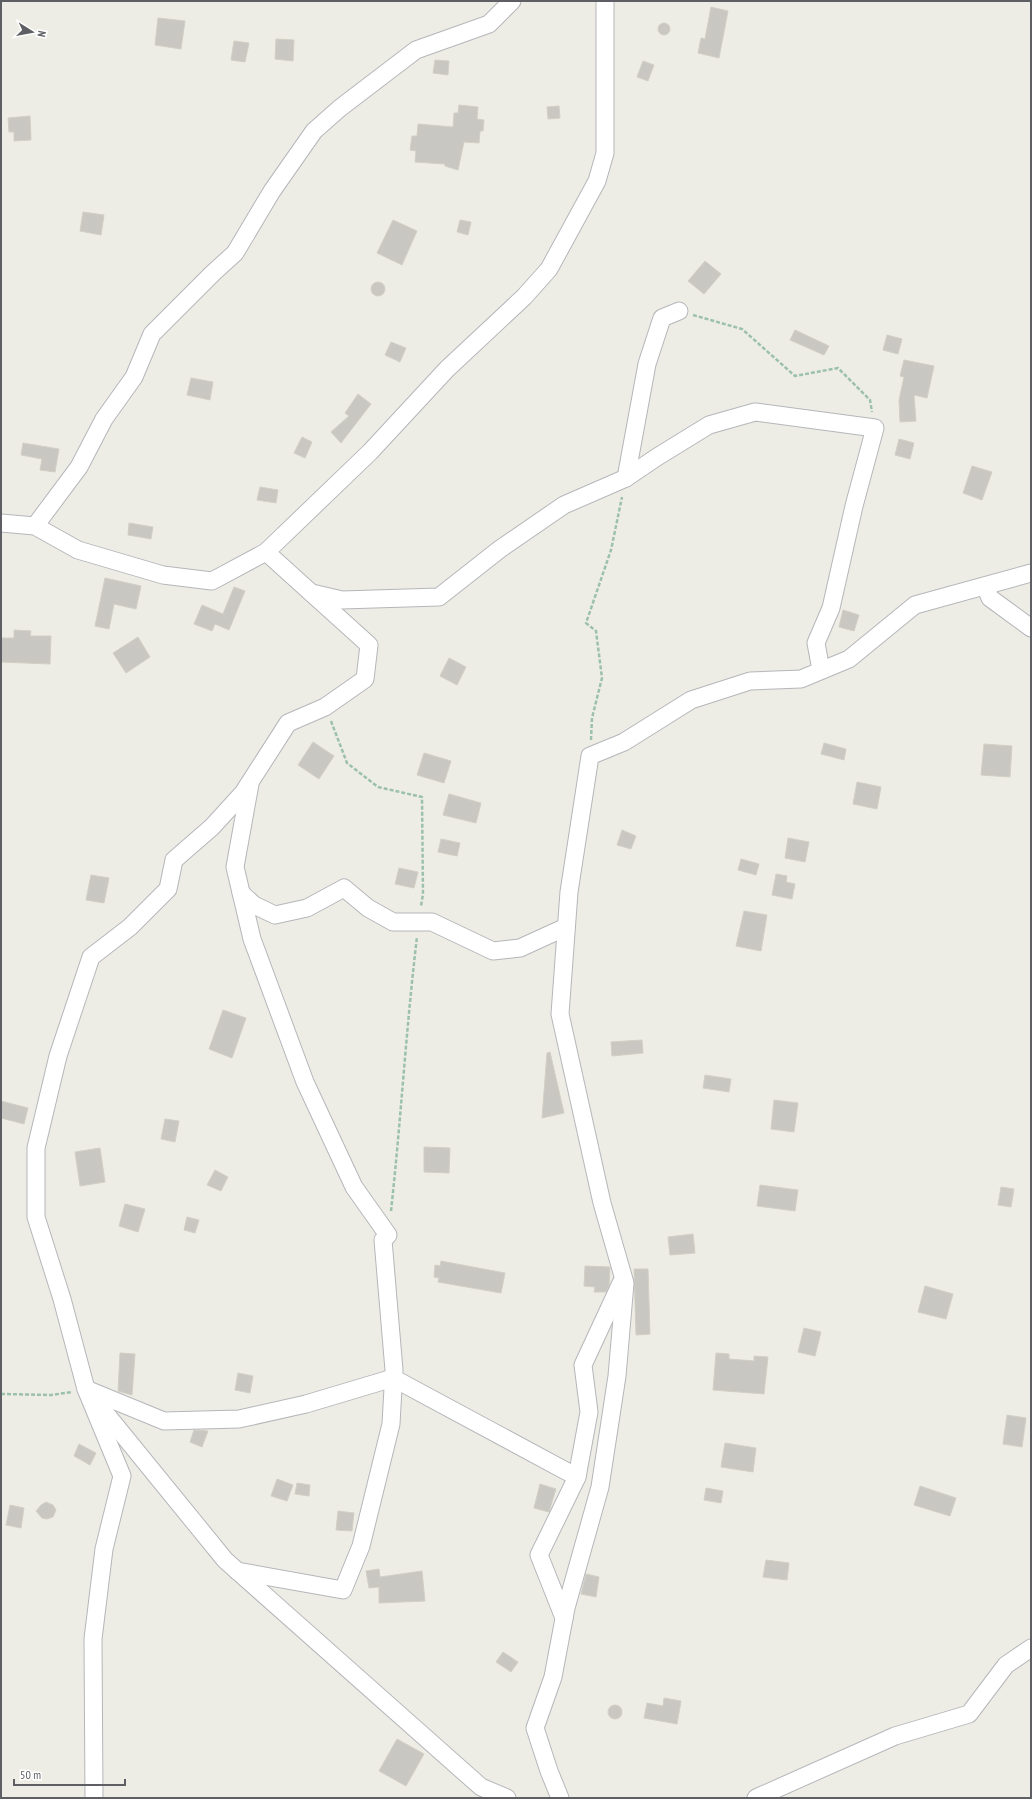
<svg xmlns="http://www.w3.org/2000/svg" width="1032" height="1799" viewBox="0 0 1032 1799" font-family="'PT Sans Narrow',sans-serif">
	<rect width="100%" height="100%" fill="#eeede5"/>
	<!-- building -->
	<g fill="#c9c7c2" stroke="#d2cfc4">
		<polygon points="711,7 728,11 719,58 698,53 701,38 705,39"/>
		<polygon points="158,18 185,21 181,49 155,45"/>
		<circle cx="664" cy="29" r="6"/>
		<polygon points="276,39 294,40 293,61 275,59"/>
		<polygon points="234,41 249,43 245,62 231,60"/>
		<polygon points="435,60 449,61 448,75 433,73"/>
		<polygon points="643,61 654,65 648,81 637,77"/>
		<polygon points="459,105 478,107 477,119 484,120 483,131 480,131 479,143 464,142 458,170 445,166 445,164 415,162 416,151 410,150 412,136 417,136 418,124 453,127 454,113 458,113"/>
		<polygon points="559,106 560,118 548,119 547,107"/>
		<polygon points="30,116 31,140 14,141 14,132 9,132 8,118"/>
		<polygon points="83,212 104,215 101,235 80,231"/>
		<polygon points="393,220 417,231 402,265 377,253"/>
		<polygon points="460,220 471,222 468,235 457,232"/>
		<polygon points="705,261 721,274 704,294 688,281"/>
		<circle cx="378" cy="289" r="7"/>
		<polygon points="795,330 829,346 824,355 790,340"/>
		<polygon points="887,335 902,339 898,354 883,350"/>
		<polygon points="391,342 406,348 400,362 385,355"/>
		<polygon points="904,360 934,366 927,398 914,395 916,421 900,422 899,400 904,377 900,376"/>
		<polygon points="191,378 213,382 210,400 187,395"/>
		<polygon points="358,394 371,404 341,443 331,432 349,416 345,413"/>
		<polygon points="302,437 312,442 305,458 294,453"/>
		<polygon points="899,439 914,443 910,459 895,455"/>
		<polygon points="23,443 59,449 55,472 40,470 42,459 21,455"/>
		<polygon points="972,466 992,472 982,500 963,493"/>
		<polygon points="260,487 278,490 276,503 257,500"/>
		<polygon points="129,523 153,527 151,539 128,535"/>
		<polygon points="105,578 141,586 136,609 114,604 109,629 95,626"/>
		<polygon points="234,587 245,591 229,630 215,624 212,631 194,624 202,605 223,614"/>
		<polygon points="843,610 859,615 854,631 839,627"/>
		<polygon points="14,630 31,631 30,636 51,636 50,664 1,662 1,638 14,638"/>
		<polygon points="138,637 150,657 126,673 113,653"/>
		<polygon points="449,658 466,667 457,685 440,676"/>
		<polygon points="313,742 334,756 319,779 298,765"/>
		<polygon points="824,743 846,749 844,760 821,754"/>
		<polygon points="984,744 1012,746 1010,777 981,775"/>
		<polygon points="424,753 451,761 444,783 417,775"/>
		<polygon points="857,782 881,787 877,809 853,804"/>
		<polygon points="449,794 481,803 476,823 443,815"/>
		<polygon points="622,830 636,836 631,849 617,845"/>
		<polygon points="788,838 809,842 805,862 785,858"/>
		<polygon points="441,839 460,843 457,856 438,852"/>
		<polygon points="741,859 759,864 756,875 738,870"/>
		<polygon points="399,868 418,872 414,888 395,884"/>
		<polygon points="776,874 787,876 786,882 795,884 792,899 772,895"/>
		<polygon points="91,875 109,878 104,903 86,900"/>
		<polygon points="744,911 767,915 761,951 736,946"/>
		<polygon points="223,1010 246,1018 232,1058 209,1049"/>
		<polygon points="642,1040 643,1053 612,1056 611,1042"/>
		<polygon points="550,1052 564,1113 542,1118 547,1053"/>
		<polygon points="705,1075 731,1079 729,1092 703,1088"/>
		<polygon points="774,1100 798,1103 794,1132 771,1129"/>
		<polygon points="1,1101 28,1108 24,1124 1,1118"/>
		<polygon points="165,1119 179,1121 175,1142 161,1139"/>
		<polygon points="424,1147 450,1148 449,1173 424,1172"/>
		<polygon points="100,1148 105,1182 80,1186 75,1152"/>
		<polygon points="215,1170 228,1177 221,1191 207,1185"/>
		<polygon points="760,1185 798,1190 795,1211 757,1206"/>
		<polygon points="1001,1187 1014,1189 1011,1207 998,1205"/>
		<polygon points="125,1204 145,1209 138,1232 119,1226"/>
		<polygon points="187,1217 199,1220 195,1233 184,1230"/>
		<polygon points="693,1234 695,1253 670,1255 668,1237"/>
		<polygon points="441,1261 505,1273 501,1293 438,1282 439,1278 434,1277 435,1265 440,1266"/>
		<polygon points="585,1266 610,1267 609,1286 606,1292 594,1292 595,1287 584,1286"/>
		<polygon points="634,1269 648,1269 650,1334 636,1335"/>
		<polygon points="925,1286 953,1294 946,1319 918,1312"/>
		<polygon points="804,1328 821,1332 815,1356 798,1352"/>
		<polygon points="120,1353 135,1354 132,1395 118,1391"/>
		<polygon points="716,1353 729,1354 729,1359 754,1361 754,1356 768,1357 764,1394 713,1390"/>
		<polygon points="238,1373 253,1376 250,1393 235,1390"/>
		<polygon points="1007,1415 1026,1418 1022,1447 1003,1444"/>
		<polygon points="194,1430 208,1431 202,1447 190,1442"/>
		<polygon points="725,1443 756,1448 753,1472 721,1467"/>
		<polygon points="79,1444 96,1453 90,1465 74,1456"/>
		<polygon points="277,1479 293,1485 287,1501 271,1496"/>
		<polygon points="297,1483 310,1485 309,1496 295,1494"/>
		<polygon points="540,1484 556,1489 549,1512 534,1508"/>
		<polygon points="920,1486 956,1498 950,1516 914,1505"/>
		<polygon points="706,1488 723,1491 721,1503 704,1500"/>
		<polygon points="46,1502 53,1505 56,1510 53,1517 47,1519 42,1518 36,1511 41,1505"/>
		<polygon points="10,1505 24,1508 21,1528 6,1525"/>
		<polygon points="338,1511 354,1513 352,1531 336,1530"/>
		<polygon points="766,1560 789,1563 787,1580 763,1577"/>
		<polygon points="379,1569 380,1577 422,1571 425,1601 379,1603 379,1587 369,1588 366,1571"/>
		<polygon points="586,1574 599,1577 596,1597 581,1594"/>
		<polygon points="503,1652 518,1662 511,1672 496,1662"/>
		<polygon points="664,1698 681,1701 677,1724 644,1718 647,1703 663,1706"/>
		<circle cx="615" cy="1712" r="7"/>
		<polygon points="397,1739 424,1754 406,1786 379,1771"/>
	</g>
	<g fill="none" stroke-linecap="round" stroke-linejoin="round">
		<defs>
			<g id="minor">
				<polyline points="626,478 647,364 662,318 679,311"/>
				<polyline points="1,523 35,526 78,550 163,575 212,581 266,552 370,452 447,369 524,297 549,269 597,181 605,153 605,1"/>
				<polyline points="35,526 79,467 104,419 134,377 152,334 213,273 235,253 272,191 314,131 340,108 416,50 489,24 512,1"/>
				<polyline points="985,586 990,598 1031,628"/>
				<polyline points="312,593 342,600 439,597 500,549 564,505 626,478 657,457 709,425 755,412 875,428 854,506 831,608 816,643 821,670"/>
				<polyline points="241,893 254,905 275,915 307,908 344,888 368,908 393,922 432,922 493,951 520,948 566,927"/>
				<polyline points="86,1389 164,1421 239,1419 306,1404 393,1378 577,1477 539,1555 564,1618"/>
				<polyline points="98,1404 225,1560 481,1787 507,1798"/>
				<polyline points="577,1477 589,1412 583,1365 621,1283"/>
				<polyline points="237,1571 343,1590 361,1546 391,1424 394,1370 383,1240 388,1235 354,1187 305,1082 252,939 235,867 250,784"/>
				<polyline points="94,1798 93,1639 104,1549 122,1476 86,1389 62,1299 36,1217 36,1148 58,1056 91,957 130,927 168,889 174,860 212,827 243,793 288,723 325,707 365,679 369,645 266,552"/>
				<polyline points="560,1798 549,1771 535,1728 553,1677 566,1608 600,1487 617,1376 625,1283 602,1203 560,1014 569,892 590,756 624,742 691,700 750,681 801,679 849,659 915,605 1031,573"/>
				<polyline points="756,1798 895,1736 969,1714 1006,1665 1031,1648"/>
			</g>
		</defs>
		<!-- minor casing -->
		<use href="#minor" stroke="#b5b6ba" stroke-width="19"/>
		<!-- path -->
		<g stroke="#9cc1ab" stroke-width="2.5" stroke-dasharray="4 2" stroke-linecap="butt">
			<polyline points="693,315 742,329 795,376 838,368 870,400 872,412"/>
			<polyline points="331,721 347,763 378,787 422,797 423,894 421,906"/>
			<polyline points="591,740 592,718 602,678 596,631 586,623 611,550 622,497"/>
			<path d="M391 1211C401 1120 406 1028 417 937"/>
			<polyline points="1,1394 51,1395 72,1392"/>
		</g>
		<!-- minor -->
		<use href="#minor" stroke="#fff" stroke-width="17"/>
	</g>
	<!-- border -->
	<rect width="1032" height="1799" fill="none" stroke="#5d5f64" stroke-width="4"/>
	<!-- north arrow -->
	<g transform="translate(32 32) rotate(101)" stroke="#ffffff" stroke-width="3" paint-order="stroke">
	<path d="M0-3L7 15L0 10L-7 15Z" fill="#5d5f64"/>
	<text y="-6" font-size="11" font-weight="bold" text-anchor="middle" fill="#5d5f64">N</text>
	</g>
	<!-- scale -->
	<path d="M14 1779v6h111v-6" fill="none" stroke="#5d5f64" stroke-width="2"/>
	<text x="20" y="1779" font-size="12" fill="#5d5f64" stroke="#ffffff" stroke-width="3" paint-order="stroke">50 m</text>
</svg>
